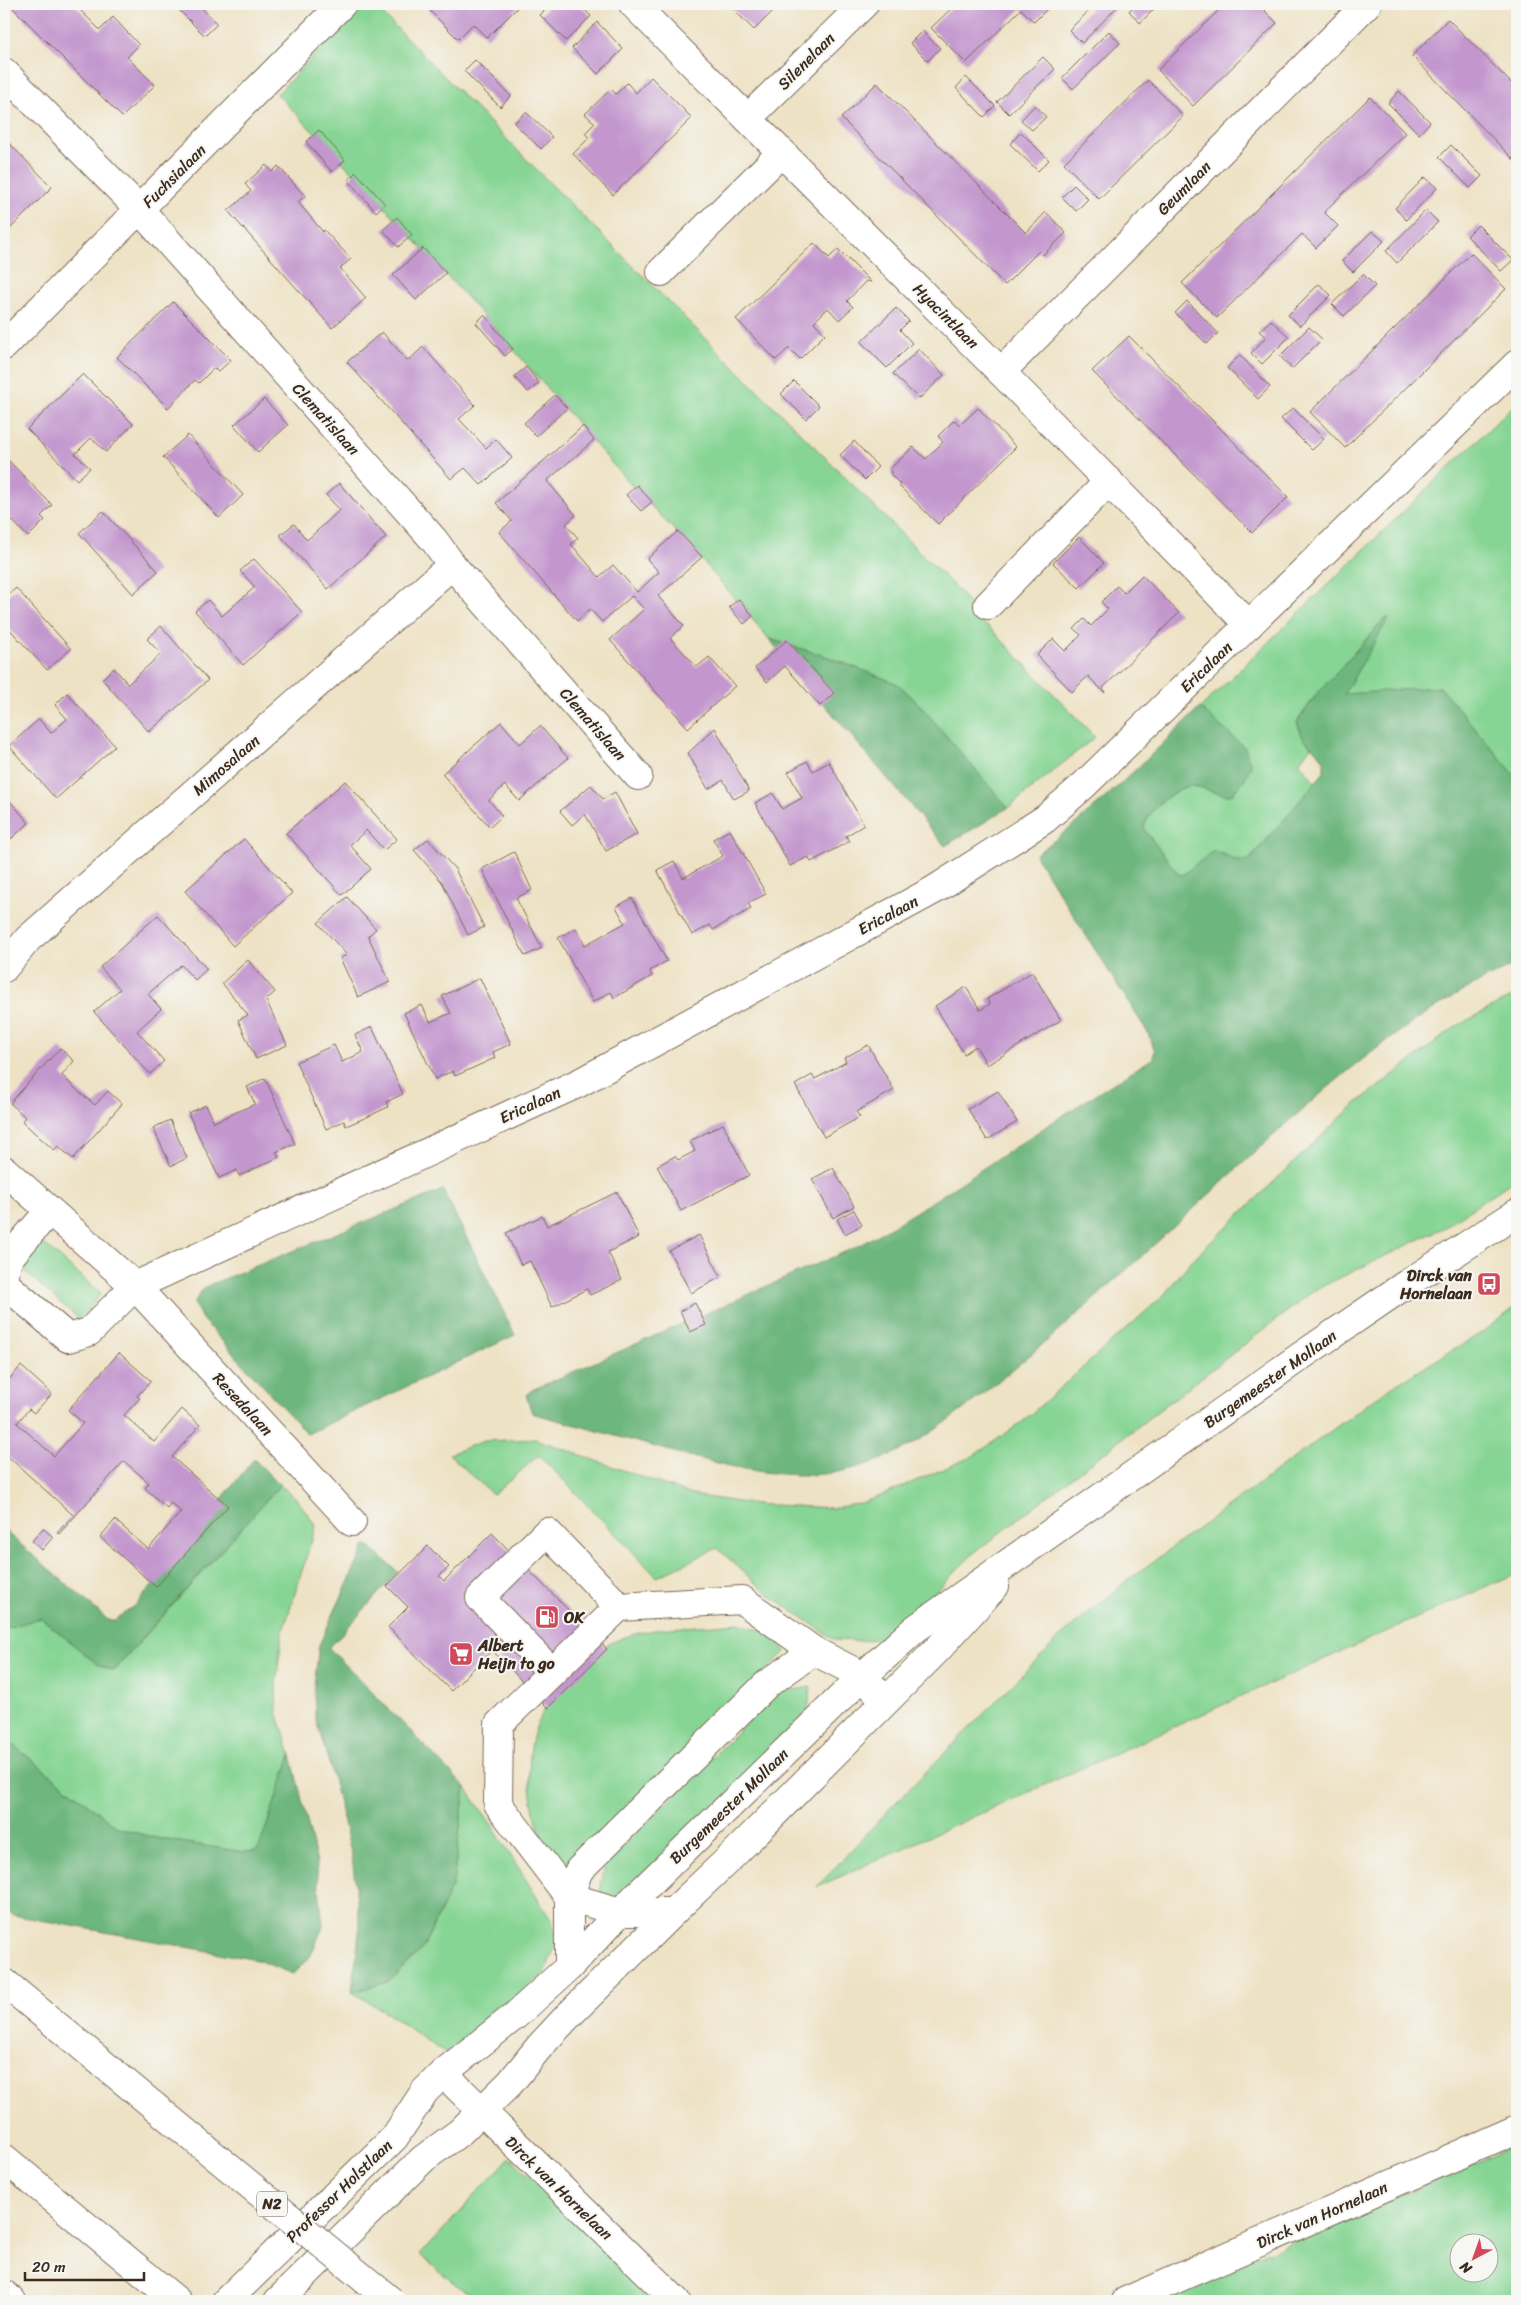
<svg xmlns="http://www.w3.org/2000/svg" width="1521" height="2305" viewBox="0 0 1521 2305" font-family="Sriracha,sans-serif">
	<rect width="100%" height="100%" fill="#f6f6f2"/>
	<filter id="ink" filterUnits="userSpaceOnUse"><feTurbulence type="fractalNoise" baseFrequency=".02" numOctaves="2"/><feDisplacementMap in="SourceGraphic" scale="10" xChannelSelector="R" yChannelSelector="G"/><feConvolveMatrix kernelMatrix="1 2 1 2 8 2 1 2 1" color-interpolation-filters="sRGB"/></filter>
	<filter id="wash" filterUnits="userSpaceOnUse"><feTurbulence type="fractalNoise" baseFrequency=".0096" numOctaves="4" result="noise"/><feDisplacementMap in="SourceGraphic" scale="20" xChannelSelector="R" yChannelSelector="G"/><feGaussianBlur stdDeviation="1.12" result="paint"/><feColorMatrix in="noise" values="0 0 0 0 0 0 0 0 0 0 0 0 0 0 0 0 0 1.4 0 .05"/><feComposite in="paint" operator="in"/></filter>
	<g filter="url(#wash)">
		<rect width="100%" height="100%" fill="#eee2c5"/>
		<!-- green -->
		<g fill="#87d594" stroke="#618059" fill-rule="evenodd">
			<path d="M364 4H373C567 202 765 397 961 593L985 625 989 627 1095 737 1008 808 919 704 898 684 828 657 769 639 694 551 621 474 509 344 370 191 277 94Z"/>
			<path d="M1517 402V778L1440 687 1343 695 1388 619H1384L1316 695 1297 722 1302 736 1311 747 1299 762 1316 783 1250 859C1240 865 1230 857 1220 852L1182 875H1179L1144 830C1144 813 1177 785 1193 786 1207 788 1217 795 1231 795L1243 782 1245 748 1200 708Z"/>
			<polygon points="1517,994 1517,1178 1445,1227 1315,1290 975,1552 889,1637 861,1641 835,1640 769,1595 717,1548 657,1577 539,1455 493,1495 449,1454 484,1441 536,1439 692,1495 752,1504 833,1508 858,1504 881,1496 973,1456 1021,1423 1163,1296 1190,1262 1353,1106 1455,1027"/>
			<polygon points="43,1243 101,1294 79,1319 21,1268"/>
			<polygon points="1517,1306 1517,1573 817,1887 894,1804 1060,1637 1128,1580 1388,1389 1478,1335"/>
			<polygon points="280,1485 297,1499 316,1526 282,1635 276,1685 277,1712 291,1755 259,1848 255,1851 243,1852 161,1839 118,1828 4,1738 4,1629 41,1617 97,1664 114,1671"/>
			<path d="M738 1623 767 1632 786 1651 566 1865C560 1861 552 1856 549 1850 527 1814 520 1743 546 1708 556 1695 569 1684 580 1672 590 1662 599 1649 611 1643 650 1624 695 1628 738 1623Z"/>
			<polygon points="811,1687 807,1717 629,1895 599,1898 605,1864 776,1693"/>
			<polygon points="465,1787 490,1822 551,1920 558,1940 544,1974 447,2055 387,2013 352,1992 388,1982 453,1884"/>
			<path d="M1517 2145V2301H1154ZM1458 2242H1488V2272H1458Z"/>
			<polygon points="510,2157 656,2301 483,2301 455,2284 420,2255"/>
		</g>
		<!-- forest -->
		<g fill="#6db67e" stroke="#54704e">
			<path d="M1389 618 1344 694 1440 687 1517 778V964C1416 1008 1333 1081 1252 1155 1206 1197 1160 1240 1113 1282 1077 1315 1041 1347 1002 1378 949 1422 896 1466 824 1474 770 1479 715 1463 663 1449 619 1437 576 1425 532 1413L526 1395 532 1390 856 1247C916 1214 973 1175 1030 1137 1070 1110 1111 1085 1152 1059L1155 1051 1148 1033 1035 855C1095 812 1147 758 1200 708L1245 748 1251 766 1243 782 1231 795C1217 795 1207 788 1194 786 1177 784 1144 813 1144 829L1179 875H1182L1213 851C1225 853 1238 866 1250 860L1324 772V760L1302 736 1297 722 1316 695 1385 619Z"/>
			<polygon points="769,639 828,657 898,684 919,704 1008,808 945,846"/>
			<polygon points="443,1190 515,1335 307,1434 202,1319 194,1303 202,1290 209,1285"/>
			<polygon points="254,1459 280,1485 113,1671 97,1664 41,1618 4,1629 4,1530 108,1620 115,1620 136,1605"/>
			<polygon points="366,1544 398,1572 329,1648 465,1787 453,1884 423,1948 388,1982 352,1992 360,1925 352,1856 331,1770 315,1716 314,1687 319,1645"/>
			<polygon points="4,1738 118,1828 161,1839 243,1852 255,1851 259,1848 291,1755 316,1858 323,1927 310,1957 293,1974 257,1960 13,1915 4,1910"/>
		</g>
		<g id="blocks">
			<!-- building -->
			<g fill="#c397ce">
				<polygon points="15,4 74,4 100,30 113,17 139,45 127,57 155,85 122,117 12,7"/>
				<polygon points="181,4 198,4 217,24 205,36 177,8"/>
				<polygon points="423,4 521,4 487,38 473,24 458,39"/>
				<polygon points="551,4 579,4 591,16 566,41 540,15"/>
				<polygon points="728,4 780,4 754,30"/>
				<polygon points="956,4 1052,4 1034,22 1021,9 966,63 931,28"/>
				<polygon points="1096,4 1120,4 1082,43 1069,30"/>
				<polygon points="1136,4 1159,4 1140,23 1129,11"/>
				<polygon points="1225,4 1258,4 1277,23 1193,106 1158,70"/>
				<polygon points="1448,19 1517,89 1517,163 1412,56"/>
				<polygon points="597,22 623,49 598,74 572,48"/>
				<polygon points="922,31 940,48 928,61 910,43"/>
				<polygon points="1109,31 1120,43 1073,89 1062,78"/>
				<polygon points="1043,57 1055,69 1009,114 997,102"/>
				<polygon points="475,60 511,96 500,107 464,71"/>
				<polygon points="651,77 692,118 613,195 573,154 589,138 585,133 595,123 585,114 611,89 616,94 627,83 636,93"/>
				<polygon points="966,77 995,106 984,117 956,88"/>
				<polygon points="1148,80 1183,116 1099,199 1064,163"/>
				<polygon points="877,83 1026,233 1046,212 1066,233 1043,255 1039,251 1005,285 841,118"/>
				<polygon points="1399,91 1430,122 1419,134 1388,103"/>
				<polygon points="1370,97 1405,133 1324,212 1338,226 1316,248 1302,234 1217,318 1182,283"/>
				<polygon points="1035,105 1046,117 1032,130 1021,120"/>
				<polygon points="526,112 552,137 541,149 514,123"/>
				<polygon points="319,130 345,160 332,172 306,142"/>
				<polygon points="1021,132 1049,160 1038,171 1010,144"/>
				<polygon points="4,138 52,187 4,235"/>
				<polygon points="1451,145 1482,176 1470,188 1439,157"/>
				<polygon points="266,165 272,172 278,166 305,196 298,202 323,232 324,230 351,259 340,268 366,298 332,328 228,211 251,191 245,184"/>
				<polygon points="356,172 385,204 376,212 348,180"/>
				<polygon points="1425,177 1437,188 1406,220 1395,208"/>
				<polygon points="1074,185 1088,199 1076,211 1062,197"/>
				<polygon points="1426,210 1438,222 1397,263 1386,251"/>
				<polygon points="397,217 412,235 398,247 383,230"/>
				<polygon points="1478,225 1513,260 1501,271 1467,236"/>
				<polygon points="1372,231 1384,241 1353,272 1342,261"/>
				<polygon points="814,243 829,258 838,249 871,282 866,281 847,301 853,307 839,320 828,308 814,322 825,334 800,359 789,348 776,360 736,319"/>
				<polygon points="423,248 446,273 416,300 393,275"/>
				<polygon points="1471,253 1506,289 1345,448 1310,412"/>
				<polygon points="1363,274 1375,286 1344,316 1332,304"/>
				<polygon points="1319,284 1331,295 1300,326 1288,315"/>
				<polygon points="1187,301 1218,333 1207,344 1175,313"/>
				<polygon points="173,302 231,360 218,372 214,368 199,383 195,380 168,408 117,357"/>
				<polygon points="896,308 909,321 900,330 912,343 887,368 861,342"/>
				<polygon points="484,315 513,349 505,356 476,323"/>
				<polygon points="1271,320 1289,337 1262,364 1251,353 1266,337 1259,331"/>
				<polygon points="1309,327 1322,339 1292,369 1280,356"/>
				<polygon points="382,332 408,361 423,347 475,405 459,419 486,448 496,439 512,458 481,485 465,468 451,479 347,362"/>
				<polygon points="1129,336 1288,497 1252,533 1092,371"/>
				<polygon points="919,349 944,375 919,399 893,374"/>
				<polygon points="1240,355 1270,387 1258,399 1227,368"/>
				<polygon points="526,367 539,383 528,392 514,377"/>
				<polygon points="83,374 133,424 106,452 91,438 75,454 90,468 77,480 27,429"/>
				<polygon points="794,381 819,406 806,419 781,394"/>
				<polygon points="555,395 567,408 536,436 524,423"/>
				<polygon points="264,399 288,425 258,452 234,425"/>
				<polygon points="978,408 1016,447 938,524 899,486 900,484 891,475 891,468 913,447 926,459 943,442 938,436 954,420 960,425"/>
				<polygon points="1293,408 1324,439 1312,450 1281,419"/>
				<polygon points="583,426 594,440 547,481 576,515 566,524 578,538 571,544 599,577 613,565 637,592 659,572 647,559 678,531 702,557 658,596 684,626 670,638 697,667 709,657 735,686 688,728 610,640 644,609 632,596 602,622 590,609 577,621 499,532 512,521 496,503"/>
				<polygon points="188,435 243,495 219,518 163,457"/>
				<polygon points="854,441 878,467 865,480 840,455"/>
				<polygon points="4,456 52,505 41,516 45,520 28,537 10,518 4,525"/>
				<polygon points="339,483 386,537 328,589 280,535 294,524 307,540 340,510 326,495"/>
				<polygon points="637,485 652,502 641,511 626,495"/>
				<polygon points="103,511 158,571 133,594 79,533"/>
				<polygon points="1079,537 1104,563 1079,588 1053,563"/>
				<polygon points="254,559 302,612 243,665 195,611 208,600 222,616 239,601 255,587 240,571"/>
				<polygon points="1142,575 1179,613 1103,688 1105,693 1088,676 1072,692 1037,655 1053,639 1065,651 1081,635 1074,629 1084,619 1091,626 1108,609 1101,602 1117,586 1124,593"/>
				<polygon points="16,588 71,649 47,670 4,623 4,599"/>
				<polygon points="739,599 753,616 744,624 729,607"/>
				<polygon points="161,626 208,680 149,732 102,679 114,668 128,684 161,654 147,639"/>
				<polygon points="787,640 834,693 820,706 785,666 767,682 755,668"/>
				<polygon points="67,693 115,746 56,799 9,746 39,719 51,733 67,719 55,705"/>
				<polygon points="501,722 520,744 540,726 568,758 519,801 505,785 489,800 502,816 490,827 442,774"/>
				<polygon points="715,728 749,791 734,799 723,780 708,789 688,753"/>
				<polygon points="807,761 813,771 829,762 864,825 846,836 850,841 811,862 808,857 790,866 755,803 773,793 782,809 802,798 788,772"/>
				<polygon points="345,781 397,839 384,850 366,830 350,845 371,869 342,895 286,833"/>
				<polygon points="591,785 603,799 615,792 637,834 606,851 585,814 572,825 560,811"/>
				<polygon points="4,794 29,823 4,845"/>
				<polygon points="730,830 766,894 748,903 751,909 732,919 713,930 710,925 692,935 657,870 674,861 683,878 723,856 713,839"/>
				<polygon points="244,839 292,893 233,946 185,891"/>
				<polygon points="428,839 455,869 484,927 468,935 442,882 414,850"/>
				<polygon points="514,852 532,890 516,898 542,948 525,956 482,869"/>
				<polygon points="347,897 376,929 368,936 390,982 358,997 340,958 347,955 318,923"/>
				<polygon points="632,898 667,961 650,971 652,976 614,998 611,992 593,1002 558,938 576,928 585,945 625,923 616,907"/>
				<polygon points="158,915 207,969 195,980 181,965 148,994 161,1009 137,1031 164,1061 150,1074 94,1012 120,989 100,967"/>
				<polygon points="248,960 275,992 266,1000 287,1045 256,1059 238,1020 248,1015 222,983"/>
				<polygon points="1032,972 1061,1020 987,1065 976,1046 964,1054 935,1006 966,987 980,1010 990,1004 987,999"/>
				<polygon points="480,978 511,1044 493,1052 495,1058 455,1076 453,1071 435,1079 404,1013 422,1005 430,1022 451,1013 442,996"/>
				<polygon points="372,1027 403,1094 386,1102 388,1107 367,1117 346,1126 344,1121 326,1129 296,1062 334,1045 342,1062 363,1052 355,1035"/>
				<polygon points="868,1045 894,1090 856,1112 860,1117 824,1137 795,1085 812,1075 815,1079 846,1062 844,1058"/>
				<polygon points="60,1048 74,1061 62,1075 78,1091 95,1105 108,1091 122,1104 73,1159 58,1146 54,1150 38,1136 22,1121 25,1117 10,1103"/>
				<polygon points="265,1078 295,1144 276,1152 279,1157 239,1176 237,1170 219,1178 188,1113 206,1105 214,1122 255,1104 247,1087"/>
				<polygon points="998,1091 1017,1122 987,1140 968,1109"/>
				<polygon points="170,1120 187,1158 171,1166 153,1128"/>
				<polygon points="723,1124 749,1175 681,1211 657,1166 675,1156 678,1160 695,1151 690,1141"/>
				<polygon points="833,1168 854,1206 833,1218 812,1179"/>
				<polygon points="617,1192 639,1237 608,1252 622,1280 590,1295 587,1289 552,1307 530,1261 521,1265 506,1233 542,1216 547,1226"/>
				<polygon points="854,1210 862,1225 845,1234 837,1219"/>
				<polygon points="699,1235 721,1277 691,1293 669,1251"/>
				<polygon points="695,1303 706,1325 690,1332 680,1311"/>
				<polygon points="119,1353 151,1381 137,1396 140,1398 124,1415 154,1442 182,1409 200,1425 172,1457 228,1506 156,1587 100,1537 115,1520 148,1549 181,1512 171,1503 167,1508 145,1488 149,1483 124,1461 59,1534 57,1533 73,1515 4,1453 4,1385 21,1366 52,1394 34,1413 29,1409 17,1423 54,1456 83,1423 68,1410"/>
				<polygon points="43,1528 53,1537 42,1550 32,1541"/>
				<polygon points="492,1533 607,1649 548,1708 492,1650 451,1691 388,1627 408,1607 387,1586 428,1546 449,1567 439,1576 444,1581"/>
			</g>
		</g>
	</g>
	<g filter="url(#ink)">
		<use href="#blocks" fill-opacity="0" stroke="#7a6a58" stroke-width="1"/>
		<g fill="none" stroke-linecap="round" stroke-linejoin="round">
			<defs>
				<g id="minor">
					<polyline points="633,4 1001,372 1249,625"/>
					<polyline points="4,72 140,210 434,540 452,565 638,776"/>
					<polyline points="748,118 864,4"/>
					<polyline points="661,272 782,152"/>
					<polyline points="4,346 342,4"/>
					<polyline points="1001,372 1367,4"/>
					<polyline points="988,605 1109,481"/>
					<polyline points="4,968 28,939 452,565"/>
					<polyline points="4,1170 135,1286 352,1522"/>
					<polyline points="4,1278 8,1259 49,1211"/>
					<polyline points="4,1283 68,1338 89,1332 135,1286 579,1083 934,890 1045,819 1083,786 1517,364"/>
					<polyline points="552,1672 480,1598 547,1532 619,1607"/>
					<polyline points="673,1912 620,1912 569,1897 498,1804 499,1724 619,1607 742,1600 814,1651"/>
					<polyline points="569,1967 569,1897 579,1870 767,1684 814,1651 863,1676 885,1701"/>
					<polyline points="443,2073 676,2301"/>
					<polyline points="1126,2301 1517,2129"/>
				</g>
				<g id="major">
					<polyline points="226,2301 394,2138 425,2091 443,2073 516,2015 569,1967 620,1912 863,1676 915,1629 1301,1356 1408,1283 1517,1213"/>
					<polyline points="278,2301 423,2159 460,2132 510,2083 540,2046 567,2017 673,1912 735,1853 938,1649 995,1586"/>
				</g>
				<g id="highway">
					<polyline points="4,1982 154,2106"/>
					<polyline points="4,2158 177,2301"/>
					<polyline points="4,2294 12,2301"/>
				</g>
			</defs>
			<!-- minor casing -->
			<use href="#minor" stroke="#7a6a58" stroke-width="30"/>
			<!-- major casing -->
			<use href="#major" stroke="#7a6a58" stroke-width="30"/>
			<!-- highway casing -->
			<use href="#highway" stroke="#7a6a58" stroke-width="30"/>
			<!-- minor -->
			<use href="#minor" stroke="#fff" stroke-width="28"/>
			<!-- major -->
			<use href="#major" stroke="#fff" stroke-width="28"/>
			<!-- highway -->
			<use href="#highway" stroke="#fff" stroke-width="28"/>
			<defs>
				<polyline id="highway-bridge" points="154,2106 391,2301"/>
			</defs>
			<!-- highway-bridge casing -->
			<use href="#highway-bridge" stroke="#7a6a58" stroke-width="30" stroke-linecap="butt"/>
			<!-- highway-bridge -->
			<use href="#highway-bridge" stroke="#fff" stroke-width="28"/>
		</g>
	</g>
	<!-- icons -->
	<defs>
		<symbol id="bus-square" viewBox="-11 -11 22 22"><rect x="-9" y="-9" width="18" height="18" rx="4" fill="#d1495b" stroke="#f6f6f2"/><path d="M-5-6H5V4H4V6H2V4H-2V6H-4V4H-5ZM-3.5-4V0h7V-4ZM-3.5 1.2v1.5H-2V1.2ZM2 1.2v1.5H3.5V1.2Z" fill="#fff"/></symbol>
		<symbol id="fuel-square" viewBox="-11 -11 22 22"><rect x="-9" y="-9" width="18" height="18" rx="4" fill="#d1495b" stroke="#f6f6f2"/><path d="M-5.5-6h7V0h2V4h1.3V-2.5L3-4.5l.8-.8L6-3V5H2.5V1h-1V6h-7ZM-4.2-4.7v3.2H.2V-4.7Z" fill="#fff"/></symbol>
		<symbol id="supermarket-square" viewBox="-11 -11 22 22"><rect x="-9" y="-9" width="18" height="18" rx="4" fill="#d1495b" stroke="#f6f6f2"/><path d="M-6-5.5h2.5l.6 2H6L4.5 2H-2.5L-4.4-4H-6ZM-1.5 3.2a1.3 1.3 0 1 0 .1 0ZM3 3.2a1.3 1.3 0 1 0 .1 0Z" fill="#fff"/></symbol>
	</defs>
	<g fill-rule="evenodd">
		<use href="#bus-square" x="1475" y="1270" width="28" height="28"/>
		<use href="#fuel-square" x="533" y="1603" width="28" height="28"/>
		<use href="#supermarket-square" x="447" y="1640" width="28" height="28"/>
	</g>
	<g text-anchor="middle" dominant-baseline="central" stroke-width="4" stroke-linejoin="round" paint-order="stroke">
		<!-- shield labels -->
		<rect fill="#f6f6f2" stroke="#73675e" stroke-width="1" x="257" y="2191.5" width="30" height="25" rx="4"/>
		<g font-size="15" font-weight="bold" fill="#3b2a1e">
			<text x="272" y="2204">N2</text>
		</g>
		<!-- street labels -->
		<g font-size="16" fill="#3b2a1e" stroke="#f6f6f2">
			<text transform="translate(806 61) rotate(-45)">Silenelaan</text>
			<text transform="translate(174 176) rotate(-45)">Fuchsialaan</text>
			<text transform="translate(1184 188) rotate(-45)">Geumlaan</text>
			<text transform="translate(946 316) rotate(45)">Hyacintlaan</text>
			<text transform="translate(326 419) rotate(48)">Clematislaan</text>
			<text transform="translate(1206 667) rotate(-44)">Ericalaan</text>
			<text transform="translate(593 724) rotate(49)">Clematislaan</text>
			<text transform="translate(226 765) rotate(-41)">Mimosalaan</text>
			<text transform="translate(888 915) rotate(-28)">Ericalaan</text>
			<text transform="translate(530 1105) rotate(-25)">Ericalaan</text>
			<text transform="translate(1270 1379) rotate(-35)">Burgemeester Mollaan</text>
			<text transform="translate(243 1404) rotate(47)">Resedalaan</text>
			<text transform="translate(729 1806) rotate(-44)">Burgemeester Mollaan</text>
			<text transform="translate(559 2188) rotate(44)">Dirck van Hornelaan</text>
			<text transform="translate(339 2191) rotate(-44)">Professor Holstlaan</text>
			<text transform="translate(1322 2215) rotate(-24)">Dirck van Hornelaan</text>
		</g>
		<!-- poi labels -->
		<g font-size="16" font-weight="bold" fill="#3b2a1e" stroke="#f6f6f2" text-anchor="start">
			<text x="1472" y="1275" text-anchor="end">Dirck van<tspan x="1472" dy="18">Hornelaan</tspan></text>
			<text x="564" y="1617">OK</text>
			<text x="478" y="1645">Albert<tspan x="478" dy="18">Heijn to go</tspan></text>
		</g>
	</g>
	<!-- margin -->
	<rect width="1521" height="2305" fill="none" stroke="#f6f6f2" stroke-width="20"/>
	<!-- north arrow -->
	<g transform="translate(1474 2258) rotate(221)"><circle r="24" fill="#f6f6f2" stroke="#aba49d"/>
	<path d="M0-4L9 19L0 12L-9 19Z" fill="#d1495b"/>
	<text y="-8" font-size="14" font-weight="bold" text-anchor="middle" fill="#3b2a1e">N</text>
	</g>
	<!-- scale -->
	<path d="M25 2272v8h119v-8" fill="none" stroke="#3b2a1e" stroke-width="2.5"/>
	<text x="32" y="2272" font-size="15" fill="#3b2a1e" stroke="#f6f6f2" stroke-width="4" paint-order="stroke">20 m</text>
</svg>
